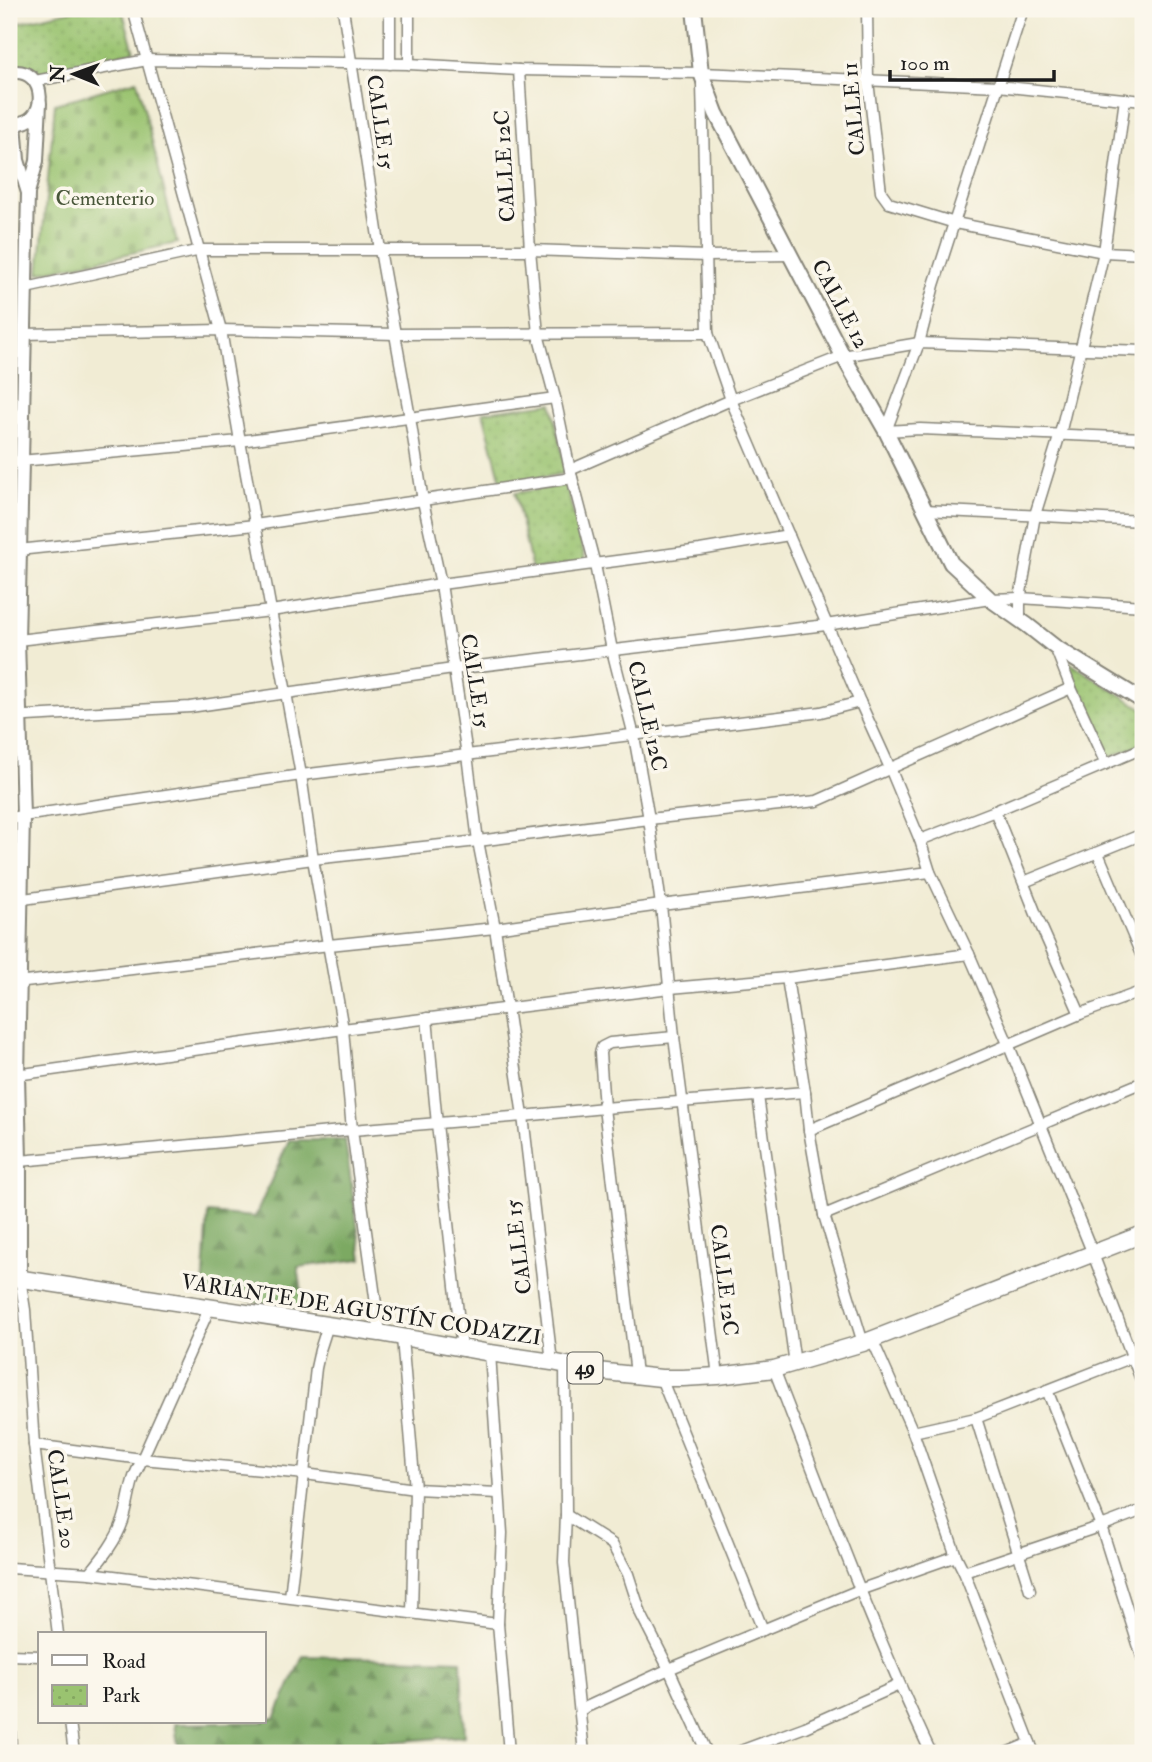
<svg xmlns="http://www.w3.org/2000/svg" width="1152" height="1762" viewBox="0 0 1152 1762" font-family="'IM FELL Double Pica',serif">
	<defs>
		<pattern id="forest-firs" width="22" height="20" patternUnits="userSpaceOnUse" patternTransform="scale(1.75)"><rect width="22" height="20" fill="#7ba962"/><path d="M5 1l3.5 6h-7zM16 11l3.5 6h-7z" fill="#648950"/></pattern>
		<pattern id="cemetery-stones" width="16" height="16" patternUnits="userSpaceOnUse" patternTransform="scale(1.75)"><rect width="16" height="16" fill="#9ac370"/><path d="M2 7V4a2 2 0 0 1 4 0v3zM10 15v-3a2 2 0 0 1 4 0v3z" fill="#84a760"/></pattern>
		<pattern id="park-dots" width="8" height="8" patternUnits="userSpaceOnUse" patternTransform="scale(1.75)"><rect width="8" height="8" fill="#9ac370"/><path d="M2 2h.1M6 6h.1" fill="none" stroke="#84a760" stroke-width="1.8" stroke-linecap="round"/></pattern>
	</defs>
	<rect width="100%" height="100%" fill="#fbf7ec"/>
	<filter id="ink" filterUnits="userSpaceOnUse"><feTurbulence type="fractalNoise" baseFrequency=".0143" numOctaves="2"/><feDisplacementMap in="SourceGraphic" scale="14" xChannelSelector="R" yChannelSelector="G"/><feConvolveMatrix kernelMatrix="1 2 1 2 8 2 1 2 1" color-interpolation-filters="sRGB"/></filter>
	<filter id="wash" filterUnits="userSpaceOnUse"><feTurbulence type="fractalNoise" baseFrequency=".00686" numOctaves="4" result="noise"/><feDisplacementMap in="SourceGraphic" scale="28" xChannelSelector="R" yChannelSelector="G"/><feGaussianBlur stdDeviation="1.57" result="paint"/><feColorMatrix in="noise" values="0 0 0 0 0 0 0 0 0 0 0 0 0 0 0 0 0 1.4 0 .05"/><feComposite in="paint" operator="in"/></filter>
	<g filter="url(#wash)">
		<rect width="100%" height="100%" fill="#f1ecd4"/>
		<!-- forest -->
		<g fill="url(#forest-firs)" stroke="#4c623f" stroke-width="2">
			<polygon points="289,1140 345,1140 362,1259 298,1267 305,1311 203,1292 208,1213 255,1217"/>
			<polygon points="303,1656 461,1660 464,1736 254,1753 179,1753 175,1724 264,1722 264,1719 275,1718"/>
		</g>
		<!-- cemetery -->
		<polygon fill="url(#cemetery-stones)" stroke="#5b7046" stroke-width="2" points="137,80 177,243 39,273 55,104"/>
		<!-- park -->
		<g fill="url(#park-dots)" stroke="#5b7046" stroke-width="2">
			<polygon points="78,9 122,9 134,51 34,75 9,59 9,25"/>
			<polygon points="552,403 566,473 502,485 483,412"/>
			<polygon points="566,485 586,562 532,570 515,493"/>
			<polygon points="1064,659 1143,709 1143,743 1109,758"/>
		</g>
	</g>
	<g filter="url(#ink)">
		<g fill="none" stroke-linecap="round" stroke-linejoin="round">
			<defs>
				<g id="minor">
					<polyline points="133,9 221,330 240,441 301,775 313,859 343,1029 352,1130 380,1333"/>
					<polyline points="343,9 380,250 410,418 423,501 441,584 467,755 478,841 495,928 507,1008 523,1116 552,1362"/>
					<polyline points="390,9 390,64"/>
					<polyline points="867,9 868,81 881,192 889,203 955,223 1104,252 1143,254"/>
					<polyline points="1023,9 934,285 919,343 886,431 920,429 1143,438"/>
					<polyline points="409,64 409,9"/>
					<polyline points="519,70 530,250 538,334 555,398 570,470 595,565 612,650 634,736 649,819 661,905 674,1037 718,1376"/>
					<polyline points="35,81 147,60 409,64 519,70 701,73 998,86 1143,101"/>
					<polyline points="702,84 708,333 731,400 860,702 890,768 920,840 930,872 969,954 1009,1046 1093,1254 1143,1385"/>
					<polyline points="26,288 201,250 530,250 706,256 791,255"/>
					<polyline points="24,334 221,330 396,334 708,333"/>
					<polyline points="9,462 240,441 555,398"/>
					<polyline points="570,470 731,400 843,356 919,343 1143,351"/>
					<polyline points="925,510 1143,521"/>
					<polyline points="9,551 255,525 572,478"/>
					<polyline points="1020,620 1020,598 1035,515 1060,434 1104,252 1125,99"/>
					<polyline points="9,641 271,611 441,584 700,550 789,535"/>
					<polyline points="1055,647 1071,688 1106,764"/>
					<polyline points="9,717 190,707 453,669 826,625 990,599 1020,598 1143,606"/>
					<polyline points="995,811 1038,919 1080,1014"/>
					<polyline points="9,818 301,775 821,712 860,702"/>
					<polyline points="920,840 995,811 1143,748"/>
					<polyline points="1098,853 1143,959"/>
					<polyline points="1024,882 1143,834"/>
					<polyline points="9,901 313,859 478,841 649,819 817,801 1071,688"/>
					<polyline points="787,978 805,1092 809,1130 824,1215 863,1343"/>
					<polyline points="9,984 329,945 495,928 661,905 930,872"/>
					<polyline points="427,1018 437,1124 462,1349"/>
					<polyline points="9,1076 343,1029 670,988 787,978 969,954"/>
					<polyline points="758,1096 795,1364"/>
					<polyline points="809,1130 1080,1014 1143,991"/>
					<polyline points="9,1162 352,1130 523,1116 604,1108 805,1092"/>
					<polyline points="824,1215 1143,1082"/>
					<polyline points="20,1278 25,1310 34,1445 58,1634"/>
					<polyline points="402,1338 415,1489 412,1613"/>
					<polyline points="872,1339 913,1432 956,1556 964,1572 1034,1753"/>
					<polyline points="490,1353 502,1533 498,1624 509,1753"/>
					<polyline points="565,1364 566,1515 564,1562 584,1753"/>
					<path d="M774 1369C824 1498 872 1628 931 1753"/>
					<polyline points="636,1374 604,1108 600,1053 602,1047 610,1043 674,1037"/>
					<polyline points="661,1378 763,1630"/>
					<polyline points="1047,1390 1101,1526 1143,1660"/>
					<polyline points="976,1418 1030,1590"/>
					<polyline points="913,1432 976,1418 1143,1353"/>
					<polyline points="34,1445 142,1459 305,1474 415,1489 498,1493"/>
					<polyline points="566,1515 612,1544 628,1574 641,1614 669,1669 707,1753"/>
					<polyline points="9,1568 90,1573 498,1624"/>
					<polyline points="964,1572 1101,1526 1143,1510"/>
					<path d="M90 1573C103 1557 116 1541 123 1521 128 1507 129 1492 134 1477L210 1307"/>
					<polyline points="290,1597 316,1368 320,1350 328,1325"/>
					<polyline points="9,1655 40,1656"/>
					<polyline points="9,1676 11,1753"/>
					<polyline points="580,1710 669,1669 859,1590 956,1556"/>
					<polyline points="70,1722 74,1753"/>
					<polyline points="735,1753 805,1727 899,1685"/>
					<polyline points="1006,1753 1030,1743"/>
				</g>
				<g id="tertiary">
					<path d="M9 73C48 63 52 130 9 123"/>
					<polyline points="15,124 18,160 28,193"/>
					<polyline points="20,1278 20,1161 18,1075 23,816 18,640 28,193 37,161 40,103"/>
				</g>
				<polyline id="secondary" points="694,9 701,73 716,113 843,356 886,431 951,563 990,599 1027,625 1055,647 1143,701"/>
				<polyline id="primary" points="9,1277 380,1333 490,1353 552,1362 597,1371 661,1378 683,1378 718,1376 774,1369 863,1343 1143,1234"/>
			</defs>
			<!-- minor casing -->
			<use href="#minor" stroke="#868478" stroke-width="13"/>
			<!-- tertiary casing -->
			<use href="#tertiary" stroke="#868478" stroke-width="16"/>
			<!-- secondary casing -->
			<use href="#secondary" stroke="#868478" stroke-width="18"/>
			<!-- primary casing -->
			<use href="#primary" stroke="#868478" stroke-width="19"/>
			<!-- minor -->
			<use href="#minor" stroke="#fff" stroke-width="10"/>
			<!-- tertiary -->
			<use href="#tertiary" stroke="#fff" stroke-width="12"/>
			<!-- secondary -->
			<use href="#secondary" stroke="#fff" stroke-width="14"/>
			<!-- primary -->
			<use href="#primary" stroke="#fff" stroke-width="16"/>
		</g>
	</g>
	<g text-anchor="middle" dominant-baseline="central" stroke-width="7" stroke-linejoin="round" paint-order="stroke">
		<!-- shield labels -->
		<rect fill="#fbf7ec" stroke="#5f5e5a" stroke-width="2" x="567.5" y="1352.5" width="35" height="31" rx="5"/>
		<g font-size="19" font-weight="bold" fill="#1c1c1c">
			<text x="585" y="1368">49</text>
		</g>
		<!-- street labels -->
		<g font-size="21" fill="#1c1c1c" stroke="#fbf7ec">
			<text transform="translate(854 109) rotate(-95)">CALLE 11</text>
			<text transform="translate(380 122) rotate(82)">CALLE 15</text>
			<text transform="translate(505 166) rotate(-93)">CALLE 12C</text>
			<text transform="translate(840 304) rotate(62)">CALLE 12</text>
			<text transform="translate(475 681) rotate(81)">CALLE 15</text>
			<text transform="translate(647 716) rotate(77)">CALLE 12C</text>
			<text transform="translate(519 1247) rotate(-97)">CALLE 15</text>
			<text transform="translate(724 1280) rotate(83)">CALLE 12C</text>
			<text transform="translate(361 1310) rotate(9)">VARIANTE DE AGUSTÍN CODAZZI</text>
			<text transform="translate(61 1499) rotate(82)">CALLE 20</text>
		</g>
		<!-- park labels -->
		<g font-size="21" fill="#485639" stroke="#fbf7ec">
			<text x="105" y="198">Cementerio</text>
		</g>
	</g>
	<!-- margin -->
	<rect width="1152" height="1762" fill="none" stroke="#fbf7ec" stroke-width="35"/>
	<!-- legend -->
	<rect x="38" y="1632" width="228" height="91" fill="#fbf7ec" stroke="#a29f99" stroke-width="2"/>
	<rect x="52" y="1655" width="35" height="10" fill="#ffffff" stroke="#a29f99" stroke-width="2"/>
	<text x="102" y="1668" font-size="21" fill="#1c1c1c">Road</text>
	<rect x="52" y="1685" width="35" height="21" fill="url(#park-dots)" stroke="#a29f99" stroke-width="2"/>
	<text x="102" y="1702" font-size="21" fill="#1c1c1c">Park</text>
	<!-- north arrow -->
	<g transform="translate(74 74) rotate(271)" stroke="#fbf7ec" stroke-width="5" paint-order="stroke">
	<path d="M0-5L12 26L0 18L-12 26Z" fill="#1c1c1c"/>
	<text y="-10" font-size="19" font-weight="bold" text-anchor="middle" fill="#1c1c1c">N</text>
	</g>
	<!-- scale -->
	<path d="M890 70v10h164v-10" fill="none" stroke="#1c1c1c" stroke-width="3.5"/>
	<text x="900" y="70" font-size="21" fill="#1c1c1c" stroke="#fbf7ec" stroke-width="5" paint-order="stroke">100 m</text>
</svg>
